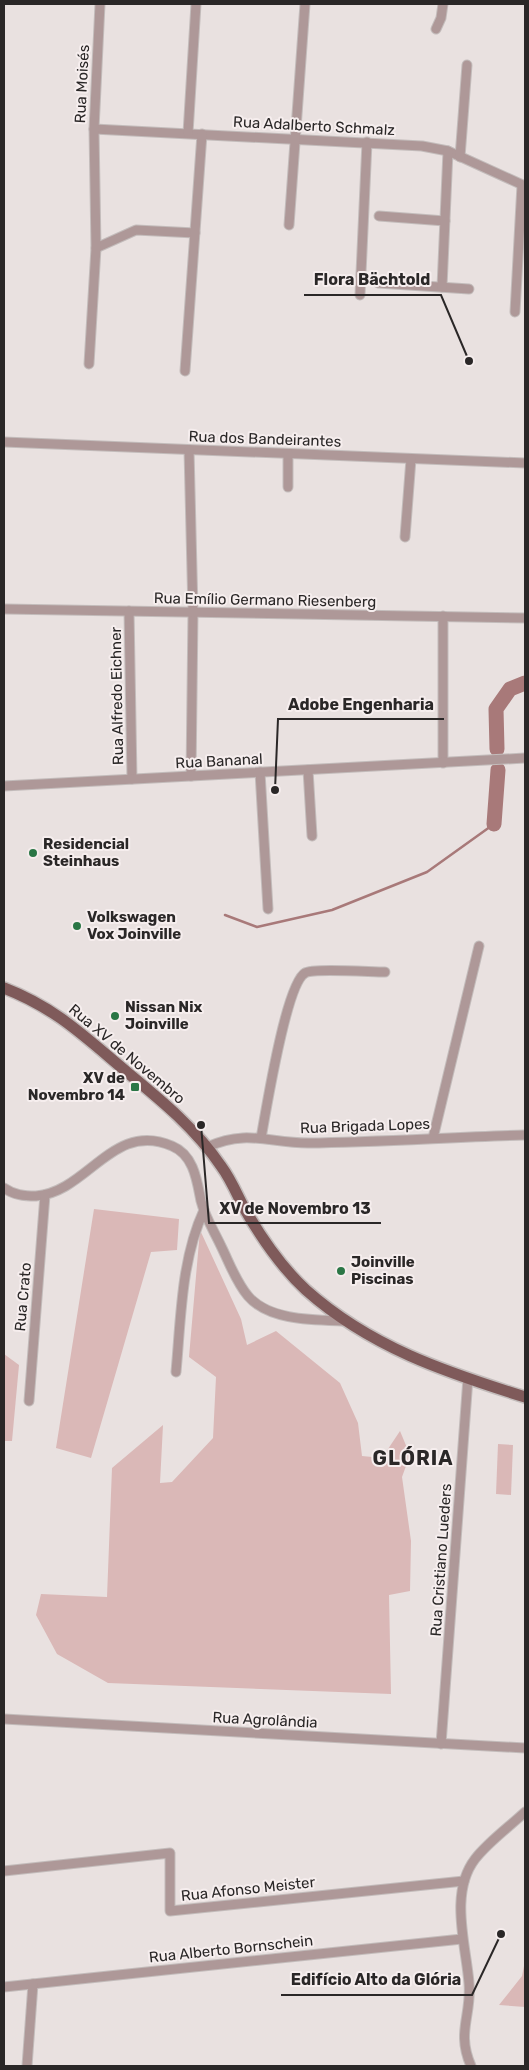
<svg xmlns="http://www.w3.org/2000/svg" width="529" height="2070" viewBox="0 0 529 2070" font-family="Rubik,sans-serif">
	<rect width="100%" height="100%" fill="#e9e1e0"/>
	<!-- green -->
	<g fill="#dab8b7">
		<polygon points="94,1209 179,1219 177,1250 151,1252 91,1458 56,1448"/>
		<polygon points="200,1230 241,1319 247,1345 276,1331 340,1383 358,1423 362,1456 382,1458 400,1431 410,1455 402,1477 411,1541 410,1591 389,1595 391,1694 108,1683 57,1654 36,1615 41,1594 107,1597 112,1468 163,1425 160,1483 172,1482 213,1438 216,1377 189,1357"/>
		<polygon points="4,1354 19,1365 12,1441 4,1441"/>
		<polygon points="498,1444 513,1445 511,1495 496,1494"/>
		<polygon points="525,1961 525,2007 499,2005 522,1976"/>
	</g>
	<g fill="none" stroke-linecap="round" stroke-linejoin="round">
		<!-- stream -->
		<polyline stroke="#a87979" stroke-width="2.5" points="225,915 257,927 332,910 427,872 494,824"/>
		<!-- river -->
		<g stroke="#a87979" stroke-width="15">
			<polyline points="497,749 496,709 510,689 525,683"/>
			<polyline points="494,824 498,770"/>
		</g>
		<defs>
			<g id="minor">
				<polyline points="436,29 441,18 443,4"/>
				<polyline points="94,129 422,146 448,151 525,186"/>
				<polyline points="188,133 196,4"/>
				<polyline points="460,157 467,65"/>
				<polyline points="379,216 445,221"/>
				<polyline points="289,225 305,4"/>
				<polyline points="96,248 136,230 195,233"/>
				<polyline points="378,283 469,289"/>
				<polyline points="442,287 448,151"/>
				<polyline points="360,295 367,142"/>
				<polyline points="515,312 522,185"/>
				<polyline points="89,364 96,248 94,129 100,4"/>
				<polyline points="185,371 202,134"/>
				<polyline points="4,442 525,463"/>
				<polyline points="189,450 193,612 191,776"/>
				<polyline points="288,454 288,487"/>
				<polyline points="405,537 411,459"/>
				<polyline points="4,609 525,618"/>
				<polyline points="129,611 132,779"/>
				<polyline points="443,616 443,763"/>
				<polyline points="308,770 312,836"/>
				<polyline points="260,772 268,909"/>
				<polyline points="4,786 525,758"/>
				<path d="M261 1138C266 1111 286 984 305 973 313 968 371 972 385 972"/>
				<polyline points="433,1138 479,946"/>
				<path d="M207 1147C248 1129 268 1143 308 1143 380 1142 453 1137 525 1135"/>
				<path d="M4 1188C14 1195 24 1196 36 1196 88 1192 113 1120 172 1146 194 1155 197 1181 201 1201 205 1217 214 1231 221 1246 229 1262 236 1282 248 1296 269 1321 315 1320 345 1321"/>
				<path d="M176 1372C181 1318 181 1260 204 1210"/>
				<polyline points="29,1401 45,1195"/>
				<polyline points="4,1719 525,1748"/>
				<polyline points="441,1744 468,1378"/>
				<polyline points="4,1871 170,1853 170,1911 464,1881"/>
				<polyline points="4,1987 462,1939"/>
				<polyline points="27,2066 33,1984"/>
				<path d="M471 2066C456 2032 472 2015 469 1983 466 1945 449 1893 475 1859 488 1842 509 1827 525 1812"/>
			</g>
			<path id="major" d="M4 988C56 1008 85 1037 128 1073 162 1101 196 1129 221 1166 230 1178 236 1192 243 1206 260 1236 280 1266 306 1290 370 1347 445 1372 525 1397"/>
		</defs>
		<!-- minor casing -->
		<use href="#minor" stroke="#c3bcbb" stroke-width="11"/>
		<!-- major casing -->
		<use href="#major" stroke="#c3bcbb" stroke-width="14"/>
		<!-- minor -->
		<use href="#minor" stroke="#ae9898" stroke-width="9"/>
		<!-- major -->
		<use href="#major" stroke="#7f5a5a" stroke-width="11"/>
	</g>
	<!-- markers -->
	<g fill="#2a7645" stroke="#f6eeee" stroke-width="2">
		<circle cx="33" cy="853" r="5"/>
		<circle cx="77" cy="926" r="5"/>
		<circle cx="115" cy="1016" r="5"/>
		<rect x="130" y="1082" width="10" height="10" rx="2.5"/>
		<circle cx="341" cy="1271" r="5"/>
	</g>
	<g text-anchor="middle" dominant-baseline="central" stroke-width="4" stroke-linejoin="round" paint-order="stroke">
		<!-- street labels -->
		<g font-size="15" fill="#2a2727" stroke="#f6eeee">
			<text transform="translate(82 84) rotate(-87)">Rua Moisés</text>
			<text transform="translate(314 126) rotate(3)">Rua Adalberto Schmalz</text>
			<text transform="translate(265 439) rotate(2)">Rua dos Bandeirantes</text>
			<text transform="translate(265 600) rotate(1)">Rua Emílio Germano Riesenberg</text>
			<text transform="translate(117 696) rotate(-91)">Rua Alfredo Eichner</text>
			<text transform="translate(219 761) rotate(-3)">Rua Bananal</text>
			<text transform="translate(127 1054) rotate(40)">Rua XV de Novembro</text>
			<text transform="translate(365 1126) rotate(-2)">Rua Brigada Lopes</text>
			<text transform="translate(23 1297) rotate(-85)">Rua Crato</text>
			<text transform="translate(441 1560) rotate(-86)">Rua Cristiano Lueders</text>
			<text transform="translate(265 1720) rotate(3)">Rua Agrolândia</text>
			<text transform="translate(248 1889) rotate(-6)">Rua Afonso Meister</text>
			<text transform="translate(231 1949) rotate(-6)">Rua Alberto Bornschein</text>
		</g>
		<!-- poi labels -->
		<g font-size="15" font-weight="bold" fill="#2a2727" stroke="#f6eeee" text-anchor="start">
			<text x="43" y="844">Residencial<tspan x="43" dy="17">Steinhaus</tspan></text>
			<text x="87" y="917">Volkswagen<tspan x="87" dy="17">Vox Joinville</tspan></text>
			<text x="125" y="1007">Nissan Nix<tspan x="125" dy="17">Joinville</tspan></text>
			<text x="125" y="1078" text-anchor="end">XV de<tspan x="125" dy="17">Novembro 14</tspan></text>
			<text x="351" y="1262">Joinville<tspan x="351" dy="17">Piscinas</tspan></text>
		</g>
		<!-- district labels -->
		<g font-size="20" font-weight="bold" letter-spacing="1" fill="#2a2727" stroke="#f6eeee">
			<text x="413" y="1458">GLÓRIA</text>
		</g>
	</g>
	<!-- callouts -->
	<path fill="none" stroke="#2a2727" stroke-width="2" d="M469 361L441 295H304M275 790L278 719H444M201 1125L209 1223H381M501 1934L472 1995H281"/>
	<g fill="#2a2727" stroke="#f6eeee" stroke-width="2">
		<circle cx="469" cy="361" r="5"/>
		<circle cx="275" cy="790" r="5"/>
		<circle cx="201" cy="1125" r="5"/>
		<circle cx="501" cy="1934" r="5"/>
	</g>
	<g font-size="16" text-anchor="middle" font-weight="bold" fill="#2a2727" stroke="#f6eeee" stroke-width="4" stroke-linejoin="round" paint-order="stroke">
		<text x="372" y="285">Flora Bächtold</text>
		<text x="361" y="710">Adobe Engenharia</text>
		<text x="295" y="1214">XV de Novembro 13</text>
		<text x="376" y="1985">Edifício Alto da Glória</text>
	</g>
	<!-- border -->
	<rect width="529" height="2070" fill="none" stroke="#2a2727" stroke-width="10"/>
</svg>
